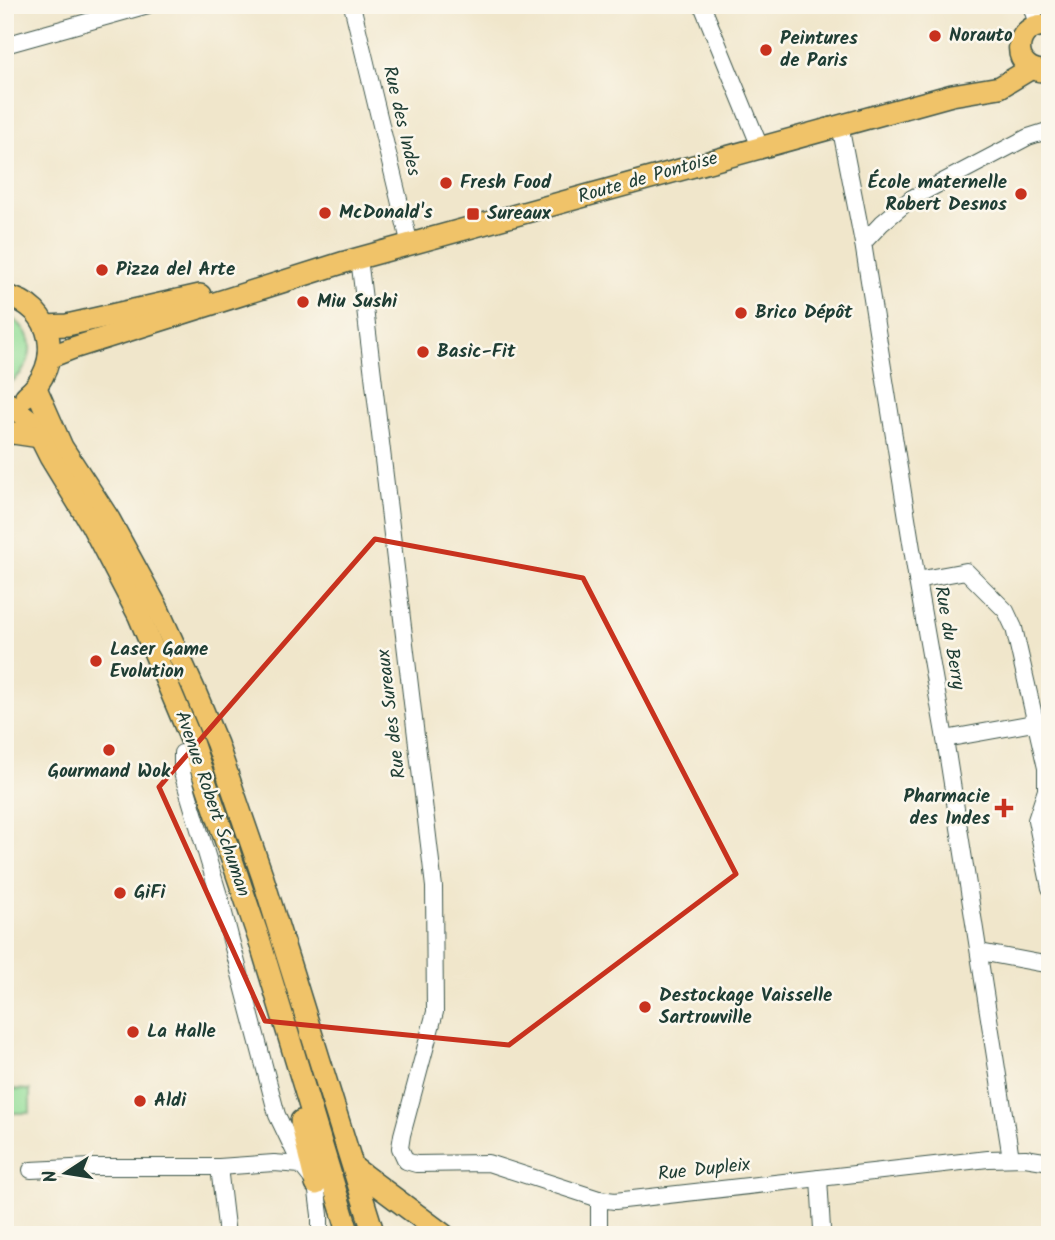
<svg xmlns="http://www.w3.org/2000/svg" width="1055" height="1240" viewBox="0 0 1055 1240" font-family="Kalam,sans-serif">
	<rect width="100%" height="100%" fill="#fbf7ec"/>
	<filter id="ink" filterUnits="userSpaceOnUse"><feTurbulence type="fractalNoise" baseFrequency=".0143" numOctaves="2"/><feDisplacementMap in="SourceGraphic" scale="14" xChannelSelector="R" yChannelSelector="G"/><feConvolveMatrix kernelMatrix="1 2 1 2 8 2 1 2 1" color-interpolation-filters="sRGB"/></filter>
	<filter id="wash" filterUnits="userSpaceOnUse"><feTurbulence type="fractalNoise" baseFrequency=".00686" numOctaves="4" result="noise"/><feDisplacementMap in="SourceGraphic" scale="28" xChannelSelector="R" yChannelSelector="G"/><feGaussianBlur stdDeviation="1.57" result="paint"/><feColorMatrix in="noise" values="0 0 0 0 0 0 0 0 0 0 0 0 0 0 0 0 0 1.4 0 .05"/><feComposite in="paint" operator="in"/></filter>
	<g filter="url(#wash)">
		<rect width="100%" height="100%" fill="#f0e6cb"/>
		<!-- green -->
		<g fill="#94de99" stroke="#5a8e66" stroke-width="2">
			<path d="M5 315C41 330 36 369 5 386Z"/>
			<polygon points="5,1089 30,1090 30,1113 5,1113"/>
		</g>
	</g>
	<g filter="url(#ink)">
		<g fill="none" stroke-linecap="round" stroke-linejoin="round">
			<defs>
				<g id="minor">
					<polyline points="352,5 410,245"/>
					<polyline points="702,5 760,147"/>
					<polyline points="1031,5 1037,25"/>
					<polyline points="5,45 148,5"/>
					<polyline points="840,125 863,243 917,580 945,739 1011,1158"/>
					<polyline points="863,243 882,223 912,198 1028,137 1050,130"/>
					<polyline points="359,258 434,887 435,1012 402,1135 400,1148 406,1161 416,1164 488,1163 599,1199 615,1201 988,1159 1025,1158 1050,1162"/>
					<polyline points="917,580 966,571 1006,611 1014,628 1046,768 1046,790 1036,820 1050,888"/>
					<polyline points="945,739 1050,720"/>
					<polyline points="182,753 182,773 221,902 277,1115 301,1165 316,1184 320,1215 320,1235"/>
					<polyline points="980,952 1050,965"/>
					<polyline points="219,1167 227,1235"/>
					<polyline points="31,1170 92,1167 219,1167 274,1163 301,1165"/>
					<polyline points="599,1199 599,1235"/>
					<polyline points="819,1235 822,1229 819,1178"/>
				</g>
				<g id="major">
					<path d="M1050 26C1012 19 1007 75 1050 71"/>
					<path d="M5 296C55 305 64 366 26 396"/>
					<polyline points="45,326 67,325 200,295"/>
					<polyline points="50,357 73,348 345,262 952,95 1000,87 1030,69"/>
					<polyline points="36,388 62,447 109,519 157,607 194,689 217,744 262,875 374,1235"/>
					<polyline points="9,404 28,419 40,437 50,457 91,524 139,616 192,742 261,945 349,1235"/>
					<polyline points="5,434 13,433 40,437"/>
					<polyline points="301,1121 316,1184"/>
					<polyline points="354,1168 444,1235"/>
				</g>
			</defs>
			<!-- minor casing -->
			<use href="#minor" stroke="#3e564b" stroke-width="18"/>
			<!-- major casing -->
			<use href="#major" stroke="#3e564b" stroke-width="24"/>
			<!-- minor -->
			<use href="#minor" stroke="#fff" stroke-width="16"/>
			<!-- major -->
			<use href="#major" stroke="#f0c369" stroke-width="21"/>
		</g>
	</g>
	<!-- marked area -->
	<path fill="none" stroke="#c8321e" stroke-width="5" stroke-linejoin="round" d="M375 539 583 578 736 874 509 1045 265 1021 159 787Z"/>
	<!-- markers -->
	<g fill="#c8321e" stroke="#fbf7ec" stroke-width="2.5">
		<circle cx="935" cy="36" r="7"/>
		<circle cx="766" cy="50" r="7"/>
		<circle cx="446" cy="183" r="7"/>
		<circle cx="1021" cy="194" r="7"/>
		<circle cx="325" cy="213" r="7"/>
		<rect x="466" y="207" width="14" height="14" rx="3.5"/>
		<circle cx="102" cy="270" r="7"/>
		<circle cx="303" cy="302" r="7"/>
		<circle cx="741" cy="313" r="7"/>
		<circle cx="423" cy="352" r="7"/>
		<circle cx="96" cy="661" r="7"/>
		<circle cx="109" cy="750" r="7"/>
		<path d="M1000.5 797.5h7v7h7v7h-7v7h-7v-7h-7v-7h7z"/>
		<circle cx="120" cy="893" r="7"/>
		<circle cx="645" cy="1007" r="7"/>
		<circle cx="133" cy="1032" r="7"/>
		<circle cx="140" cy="1101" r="7"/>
	</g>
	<g text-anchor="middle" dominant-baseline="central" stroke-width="5" stroke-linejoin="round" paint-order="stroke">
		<!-- poi labels -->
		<g font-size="19" font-weight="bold" fill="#1f3d34" stroke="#fbf7ec" text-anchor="start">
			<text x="949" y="36">Norauto</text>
			<text x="780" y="39">Peintures<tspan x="780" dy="22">de Paris</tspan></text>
			<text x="460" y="183">Fresh Food</text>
			<text x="1007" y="183" text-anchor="end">École maternelle<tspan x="1007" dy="22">Robert Desnos</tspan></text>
			<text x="339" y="213">McDonald's</text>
			<text x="487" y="214">Sureaux</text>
			<text x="116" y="270">Pizza del Arte</text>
			<text x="317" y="302">Miu Sushi</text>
			<text x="755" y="313">Brico Dépôt</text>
			<text x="437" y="352">Basic-Fit</text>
			<text x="110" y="650">Laser Game<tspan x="110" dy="22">Evolution</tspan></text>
			<text x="109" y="772" text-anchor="middle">Gourmand Wok</text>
			<text x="990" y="797" text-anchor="end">Pharmacie<tspan x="990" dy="22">des Indes</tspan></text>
			<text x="134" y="893">GiFi</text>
			<text x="659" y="996">Destockage Vaisselle<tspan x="659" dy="22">Sartrouville</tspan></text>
			<text x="147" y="1032">La Halle</text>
			<text x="154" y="1101">Aldi</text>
		</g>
		<!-- street labels -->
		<g font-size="19" fill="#1f3d34" stroke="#fbf7ec">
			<text transform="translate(401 121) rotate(77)">Rue des Indes</text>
			<text transform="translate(648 178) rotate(-16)">Route de Pontoise</text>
			<text transform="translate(949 638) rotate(80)">Rue du Berry</text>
			<text transform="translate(392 714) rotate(-97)">Rue des Sureaux</text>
			<text transform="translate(212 804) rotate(71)">Avenue Robert Schuman</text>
			<text transform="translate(704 1170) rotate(-6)">Rue Dupleix</text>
		</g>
	</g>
	<!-- margin -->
	<rect width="1055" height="1240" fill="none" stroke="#fbf7ec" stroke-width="28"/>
	<!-- north arrow -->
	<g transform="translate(66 1173) rotate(258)" stroke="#fbf7ec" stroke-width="5" paint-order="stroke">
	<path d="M0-5L12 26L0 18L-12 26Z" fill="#1f3d34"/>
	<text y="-10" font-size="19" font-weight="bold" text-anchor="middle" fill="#1f3d34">N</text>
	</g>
</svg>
